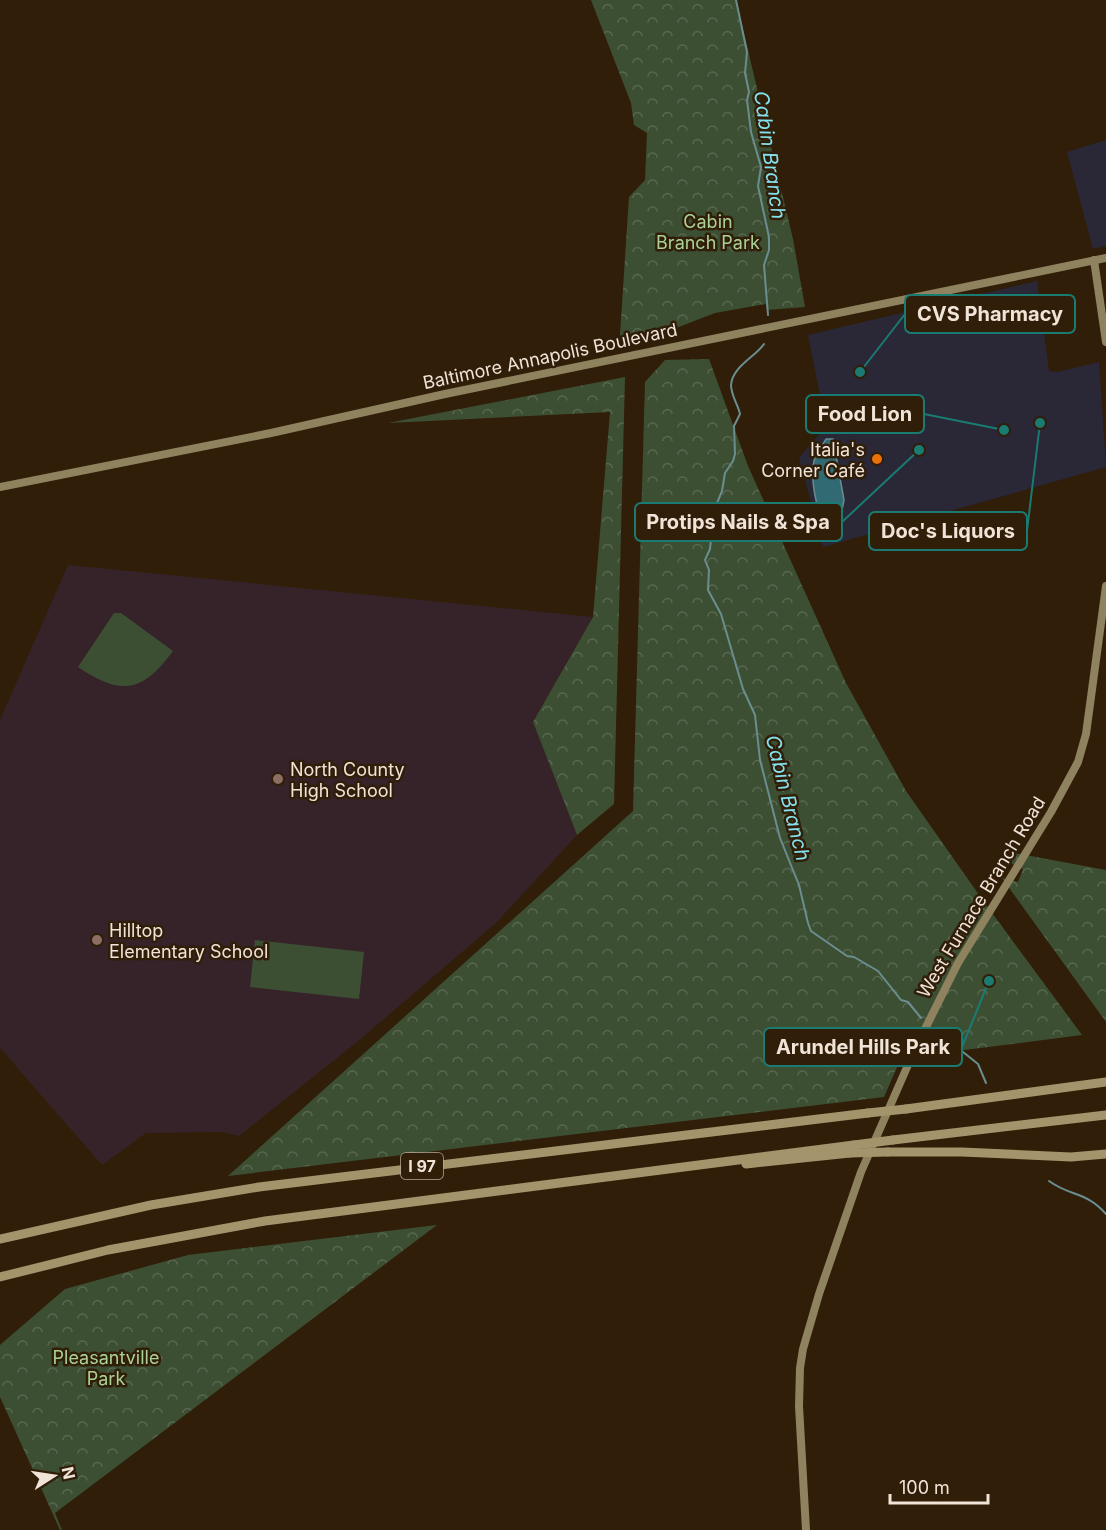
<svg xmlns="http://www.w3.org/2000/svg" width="1106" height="1530" viewBox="0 0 1106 1530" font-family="Inter,sans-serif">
	<defs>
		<pattern id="forest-crowns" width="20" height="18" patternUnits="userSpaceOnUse" patternTransform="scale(1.5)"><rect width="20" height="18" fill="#3c4f33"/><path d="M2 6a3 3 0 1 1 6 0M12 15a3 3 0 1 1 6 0" fill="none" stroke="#586850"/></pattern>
	</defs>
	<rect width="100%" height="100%" fill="#301e09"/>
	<!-- commercial -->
	<g fill="#2a2737">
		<polygon points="1106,140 1106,246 1093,249 1067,152"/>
		<polygon points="1037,281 1049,371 1057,372 1099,362 1106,467 823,547 799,458 826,426 808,335"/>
	</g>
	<!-- education -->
	<polygon fill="#36232a" points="68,565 593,617 533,722 577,835 497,922 357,1042 239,1136 222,1132 146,1133 102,1165 0,1048 0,720"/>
	<!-- green -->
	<g fill="#3c4f33">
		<path d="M114 613H121L173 651C142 693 121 696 78 667Z"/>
		<polygon points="255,940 364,952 359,999 250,987"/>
	</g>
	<!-- forest -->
	<g fill="url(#forest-crowns)">
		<polygon points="591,0 736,0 793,239 805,307 767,310 766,304 715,313 619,350 629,197 645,180 647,133 634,125 631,103"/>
		<polygon points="709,359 748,466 846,683 906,791 984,902 1082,1035 901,1058 884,1097 228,1176 633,811 645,382 665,360"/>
		<polygon points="625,377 614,804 577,835 533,722 593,617 610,412 388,423"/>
		<polygon points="1015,853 1106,870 1106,1022 1002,878 1018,882 1023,869 1008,862"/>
		<polygon points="437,1225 55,1513 62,1530 60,1530 0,1397 0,1345 65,1289 188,1255"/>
	</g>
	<!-- water -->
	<path fill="#316a72" stroke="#6a8e90" stroke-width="1.5" d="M826 439H833L844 500 841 515 824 524C816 507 810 479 814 461 816 453 822 446 826 439Z"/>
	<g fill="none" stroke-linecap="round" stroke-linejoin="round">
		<!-- stream -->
		<g stroke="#6a8e90" stroke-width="2">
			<polyline points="736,0 747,52 745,73 749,92 747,100 751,132 761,167 758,186 769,237 769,250 764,265 768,315"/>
			<path d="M764 344C755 357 732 367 731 385 731 395 738 405 740 414L734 426 735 454 733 461 725 473 722 491 717 503 709 510 707 516 706 525 711 539 710 549 705 560 709 570 708 590 721 614 743 689 755 715 760 760 780 838 799 885 808 923 811 931 847 956 854 957 878 971 901 1000 908 1002 921 1018"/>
			<polyline points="933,1028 978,1064 986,1083"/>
			<path d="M1049 1181C1071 1197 1086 1191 1106 1214"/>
		</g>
		<!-- major -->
		<g stroke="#8f825f" stroke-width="8">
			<polyline points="1094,260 1106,342"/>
			<polyline points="0,487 271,433 445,394 1106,258"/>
			<polyline points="806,1530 799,1406 800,1368 803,1349 819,1294 861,1172 915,1049 958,963 1051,812 1078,762 1086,734 1106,586"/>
		</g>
		<!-- highway -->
		<g stroke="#a4946b" stroke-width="9">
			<polyline points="906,1109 1106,1082"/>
			<polyline points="893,1140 1106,1115"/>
			<polyline points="888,1152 962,1152 1071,1157 1106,1154"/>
			<polyline points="746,1164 850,1153"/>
			<polyline points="0,1239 151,1205 259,1187 868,1113"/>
			<polyline points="0,1277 108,1250 265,1221 854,1145"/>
		</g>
		<!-- highway-bridge -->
		<g stroke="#a4946b" stroke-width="9">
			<polyline points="868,1113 906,1109"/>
			<polyline points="854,1145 893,1140"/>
			<polyline points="850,1153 888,1152"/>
		</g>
	</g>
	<!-- markers -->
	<circle fill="#e8710a" stroke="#301e09" stroke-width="2" cx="877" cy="459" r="6"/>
	<g fill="#8d6e63" stroke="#301e09" stroke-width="2">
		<circle cx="278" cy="779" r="6"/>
		<circle cx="97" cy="940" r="6"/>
	</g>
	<g text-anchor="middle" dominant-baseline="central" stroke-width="5" stroke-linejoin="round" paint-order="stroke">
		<!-- shield labels -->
		<rect fill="#301e09" stroke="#b6a899" stroke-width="1.5" x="401" y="1153" width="42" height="26" rx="4.5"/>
		<g font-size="16" font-weight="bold" fill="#f0e3d7">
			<text x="422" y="1166">I 97</text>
		</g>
		<!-- park labels -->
		<g font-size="18" fill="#aad297" stroke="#301e09">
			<text x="708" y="221">Cabin<tspan x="708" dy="21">Branch Park</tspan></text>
			<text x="106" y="1357">Pleasantville<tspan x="106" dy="21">Park</tspan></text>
		</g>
		<!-- street labels -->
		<g font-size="18" fill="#f0e3d7" stroke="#301e09">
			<text transform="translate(550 356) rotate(-12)">Baltimore Annapolis Boulevard</text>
			<text transform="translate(981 897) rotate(-59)">West Furnace Branch Road</text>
		</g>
		<!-- poi labels -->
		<g font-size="18" fill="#f0e3d7" stroke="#301e09" text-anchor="start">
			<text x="865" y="449" text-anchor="end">Italia's<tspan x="865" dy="21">Corner Café</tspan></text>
			<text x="290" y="769">North County<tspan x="290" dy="21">High School</tspan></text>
			<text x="109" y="930">Hilltop<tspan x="109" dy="21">Elementary School</tspan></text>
		</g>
		<!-- water labels -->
		<g font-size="20" font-style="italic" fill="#84e1ee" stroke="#301e09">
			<text transform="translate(770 155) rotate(82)">Cabin Branch</text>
			<text transform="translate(788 798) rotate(76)">Cabin Branch</text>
		</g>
	</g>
	<!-- callouts -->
	<path fill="none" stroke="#1a7b73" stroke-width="2" d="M860 372L905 314M1004 430L924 414M919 450L842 522M1040 423L1027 531M989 981L962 1047"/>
	<g fill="#1a7b73" stroke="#301e09" stroke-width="2">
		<circle cx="860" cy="372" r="6"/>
		<circle cx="1004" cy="430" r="6"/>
		<circle cx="919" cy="450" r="6"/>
		<circle cx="1040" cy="423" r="6"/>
		<circle cx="989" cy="981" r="6"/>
	</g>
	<g fill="#301e09" stroke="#1a7b73" stroke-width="2">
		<rect x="905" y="295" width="170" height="38" rx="6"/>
		<rect x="806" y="395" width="118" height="38" rx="6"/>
		<rect x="635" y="503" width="207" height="38" rx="6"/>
		<rect x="869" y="512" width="158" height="38" rx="6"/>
		<rect x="764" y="1028" width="198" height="38" rx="6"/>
	</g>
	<g font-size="20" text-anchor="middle" font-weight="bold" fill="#f0e3d7">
		<text x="990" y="321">CVS Pharmacy</text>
		<text x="865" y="421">Food Lion</text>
		<text x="738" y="529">Protips Nails &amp; Spa</text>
		<text x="948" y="538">Doc's Liquors</text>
		<text x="863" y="1054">Arundel Hills Park</text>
	</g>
	<!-- north arrow -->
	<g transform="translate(54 1476) rotate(78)" stroke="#301e09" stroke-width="4.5" paint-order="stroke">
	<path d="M0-4.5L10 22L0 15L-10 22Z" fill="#f0e3d7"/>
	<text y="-9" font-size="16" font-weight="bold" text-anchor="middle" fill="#f0e3d7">N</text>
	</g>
	<!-- scale -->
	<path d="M890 1494v9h98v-9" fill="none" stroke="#f0e3d7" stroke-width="3"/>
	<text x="899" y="1494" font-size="18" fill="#f0e3d7" stroke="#301e09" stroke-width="4.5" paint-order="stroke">100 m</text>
</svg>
